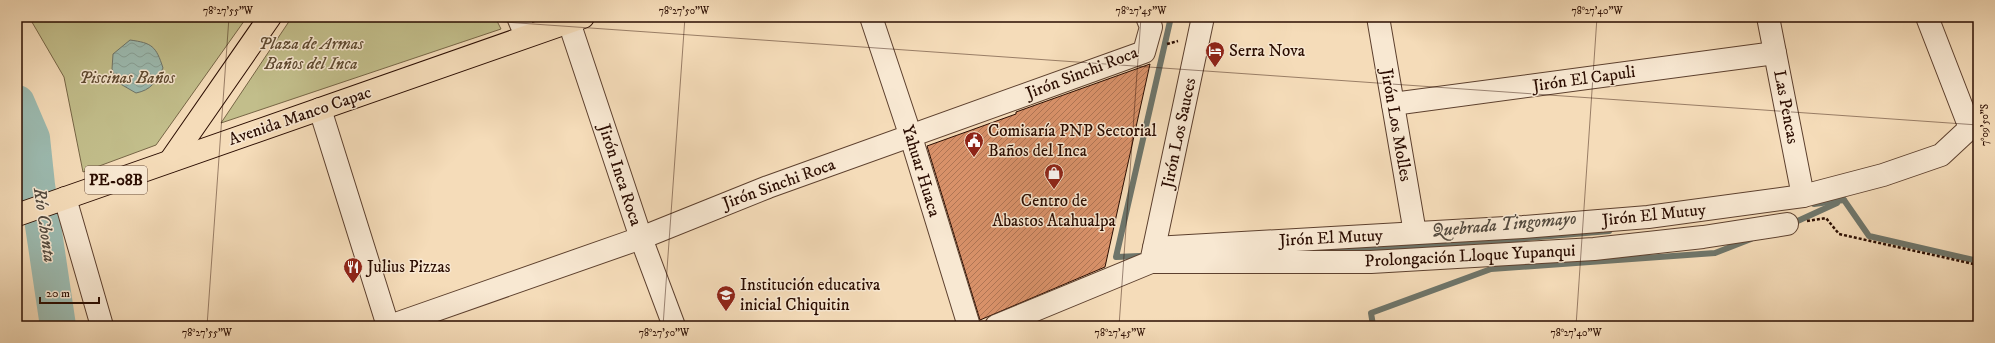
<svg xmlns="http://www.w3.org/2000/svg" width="1995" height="343" viewBox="0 0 1995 343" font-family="'IM FELL DW Pica',serif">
	<defs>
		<pattern id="water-waves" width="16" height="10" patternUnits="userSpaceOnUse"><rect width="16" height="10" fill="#9cbbb1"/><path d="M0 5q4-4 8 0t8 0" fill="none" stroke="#87a096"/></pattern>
		<pattern id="building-hatch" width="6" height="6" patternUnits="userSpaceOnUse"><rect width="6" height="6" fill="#d89169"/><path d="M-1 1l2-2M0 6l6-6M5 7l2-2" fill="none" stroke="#af7554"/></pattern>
	</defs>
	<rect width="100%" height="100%" fill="#f5dcb9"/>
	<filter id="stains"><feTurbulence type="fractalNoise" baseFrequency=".005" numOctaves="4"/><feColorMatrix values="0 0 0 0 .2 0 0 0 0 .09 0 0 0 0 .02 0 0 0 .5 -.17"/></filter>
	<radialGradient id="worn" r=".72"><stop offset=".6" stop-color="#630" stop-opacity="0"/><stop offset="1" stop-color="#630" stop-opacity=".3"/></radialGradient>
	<!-- park -->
	<g fill="#c2be8b" stroke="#766546">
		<polygon points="29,17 247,17 156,145 83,172 64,77"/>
		<polygon points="292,17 495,17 501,29 221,123"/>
	</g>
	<!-- water -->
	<path fill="url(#water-waves)" stroke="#6e756a" d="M130 40C152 43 156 46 163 68 156 82 151 90 136 93L117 82 112 69 113 54Z"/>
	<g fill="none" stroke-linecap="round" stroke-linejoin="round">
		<!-- stream -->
		<g stroke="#6e756a" stroke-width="6">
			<polyline points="1844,200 1869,236 1978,261"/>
			<polyline points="1814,204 1844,200"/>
			<polyline points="1791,224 1837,203"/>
			<polyline points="1310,250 1435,246 1609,231"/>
			<polyline points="1140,256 1116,257 1171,17"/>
			<polyline points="1370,326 1373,325 1371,313 1491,269 1715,253 1751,239"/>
		</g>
		<!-- river -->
		<polyline stroke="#9cbbb1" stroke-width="36" points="17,103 32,138 37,185 58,326"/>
	</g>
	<!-- building -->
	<polygon fill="url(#building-hatch)" stroke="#2a0c00" points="1150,64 1105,267 980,320 927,146 1016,114 1016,112"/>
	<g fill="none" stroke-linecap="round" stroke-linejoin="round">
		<defs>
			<g id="minor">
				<polyline points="518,17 526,36"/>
				<polyline points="871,17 911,137 969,326"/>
				<polyline points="1378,17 1415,233"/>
				<polyline points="1768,17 1803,196"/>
				<polyline points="569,22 641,238 674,326"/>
				<polyline points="1393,104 1775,53"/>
				<polyline points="320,109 388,326"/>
				<polyline points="65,198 102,326"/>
				<polyline points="1154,248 1523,227 1648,217 1803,196 1883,175 1941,155 1970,128 1927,17"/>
				<polyline points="1152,262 1371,262 1594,249 1703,237 1787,224"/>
				<polyline points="390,326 641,238 768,187 1144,52 1151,27 1147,17"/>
				<polyline points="996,326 1151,262 1203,17"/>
			</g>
			<g id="major">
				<polyline points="170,161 270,17"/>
				<polyline points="17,215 583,17"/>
			</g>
		</defs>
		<!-- minor casing -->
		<use href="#minor" stroke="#5d402e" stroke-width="24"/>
		<!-- major casing -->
		<use href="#major" stroke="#2a0c00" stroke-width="24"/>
		<!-- path -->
		<g stroke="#2a0c00" stroke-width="2.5" stroke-dasharray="3 2" stroke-linecap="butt">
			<polyline points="1167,44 1178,41"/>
			<polyline points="1807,221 1826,218 1839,234 1978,265"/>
		</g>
		<!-- minor -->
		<use href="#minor" stroke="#f8e8d2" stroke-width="22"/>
		<!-- major -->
		<use href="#major" stroke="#f5dcb9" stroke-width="22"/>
	</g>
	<!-- ticks -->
	<path fill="none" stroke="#2a0c00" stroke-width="1" stroke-opacity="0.45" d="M433 17 1978 125M207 326 229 17M663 326 685 17M1119 326 1141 17M1576 326 1597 17"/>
	<!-- icons -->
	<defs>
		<symbol id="hotel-pin" viewBox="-11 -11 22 30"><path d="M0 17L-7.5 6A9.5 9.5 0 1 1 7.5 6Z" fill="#8f2418" stroke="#f8e8d2"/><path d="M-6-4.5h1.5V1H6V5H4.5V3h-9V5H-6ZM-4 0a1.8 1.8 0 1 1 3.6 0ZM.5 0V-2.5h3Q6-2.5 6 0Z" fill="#fff"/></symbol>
		<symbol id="civic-pin" viewBox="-11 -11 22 30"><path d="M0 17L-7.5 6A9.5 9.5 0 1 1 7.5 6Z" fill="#8f2418" stroke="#f8e8d2"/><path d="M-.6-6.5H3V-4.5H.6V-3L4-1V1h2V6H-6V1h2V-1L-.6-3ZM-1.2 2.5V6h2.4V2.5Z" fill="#fff"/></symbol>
		<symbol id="shop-pin" viewBox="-11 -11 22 30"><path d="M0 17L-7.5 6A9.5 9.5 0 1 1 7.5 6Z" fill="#8f2418" stroke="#f8e8d2"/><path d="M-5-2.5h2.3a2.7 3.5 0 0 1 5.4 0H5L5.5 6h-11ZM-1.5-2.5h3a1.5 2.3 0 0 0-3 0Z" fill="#fff"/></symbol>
		<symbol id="restaurant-pin" viewBox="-11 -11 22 30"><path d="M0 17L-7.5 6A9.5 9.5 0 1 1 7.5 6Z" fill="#8f2418" stroke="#f8e8d2"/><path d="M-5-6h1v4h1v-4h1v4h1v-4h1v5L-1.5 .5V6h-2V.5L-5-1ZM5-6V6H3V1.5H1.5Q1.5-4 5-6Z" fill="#fff"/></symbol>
		<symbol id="school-pin" viewBox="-11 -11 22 30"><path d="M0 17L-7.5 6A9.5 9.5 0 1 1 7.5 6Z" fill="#8f2418" stroke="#f8e8d2"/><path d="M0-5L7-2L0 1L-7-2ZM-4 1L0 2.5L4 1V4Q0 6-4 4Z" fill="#fff"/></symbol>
	</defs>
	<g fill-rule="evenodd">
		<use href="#hotel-pin" x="1204" y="40" width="22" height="30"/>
		<use href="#civic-pin" x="963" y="130" width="22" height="30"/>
		<use href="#shop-pin" x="1043" y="162" width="22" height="30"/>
		<use href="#restaurant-pin" x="342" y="256" width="22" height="30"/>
		<use href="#school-pin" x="715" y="284" width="22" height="30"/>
	</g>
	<g text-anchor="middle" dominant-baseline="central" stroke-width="3" stroke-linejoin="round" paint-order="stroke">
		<!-- shield labels -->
		<rect fill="#f8e8d2" stroke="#684e3f" stroke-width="1" x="85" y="166" width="62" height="28" rx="3"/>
		<g font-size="16" font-weight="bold" fill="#2a0c00">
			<text x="116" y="180">PE-08B</text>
		</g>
		<!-- park labels -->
		<g font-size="17" font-style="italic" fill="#5f4a31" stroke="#f8e8d2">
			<text x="311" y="44">Plaza de Armas<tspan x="311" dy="20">Baños del Inca</tspan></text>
			<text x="127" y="78">Piscinas Baños</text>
		</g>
		<!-- poi labels -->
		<g font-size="17" fill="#2a0c00" stroke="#f8e8d2" text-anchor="start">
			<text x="1229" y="51">Serra Nova</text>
			<text x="988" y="131">Comisaría PNP Sectorial<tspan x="988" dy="20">Baños del Inca</tspan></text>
			<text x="1054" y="201" text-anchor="middle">Centro de<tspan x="1054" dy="20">Abastos Atahualpa</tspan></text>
			<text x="367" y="267">Julius Pizzas</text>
			<text x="740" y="285">Institución educativa<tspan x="740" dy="20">inicial Chiquitin</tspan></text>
		</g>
		<!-- street labels -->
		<g font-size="17" fill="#2a0c00" stroke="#f8e8d2">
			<text transform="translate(1082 73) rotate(-21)">Jirón Sinchi Roca</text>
			<text transform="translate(1584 79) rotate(-8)">Jirón El Capuli</text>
			<text transform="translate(1786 107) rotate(79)">Las Pencas</text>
			<text transform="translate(300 116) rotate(-19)">Avenida Manco Capac</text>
			<text transform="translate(1396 125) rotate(80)">Jirón Los Molles</text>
			<text transform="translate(1179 133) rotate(-78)">Jirón Los Sauces</text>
			<text transform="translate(921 171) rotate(73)">Yahuar Huaca</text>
			<text transform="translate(620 175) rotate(72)">Jirón Inca Roca</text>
			<text transform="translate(779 184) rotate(-20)">Jirón Sinchi Roca</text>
			<text transform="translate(1654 215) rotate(-6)">Jirón El Mutuy</text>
			<text transform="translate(1331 238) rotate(-3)">Jirón El Mutuy</text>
			<text transform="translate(1470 256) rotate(-3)">Prolongación Lloque Yupanqui</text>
		</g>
		<!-- water labels -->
		<g font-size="18" font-style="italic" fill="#52493e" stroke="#f8e8d2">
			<text transform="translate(44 225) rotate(82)">Río Chonta</text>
			<text transform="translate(1504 225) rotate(-5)">Quebrada Tingomayo</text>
		</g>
	</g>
	<!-- margin -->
	<rect width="1995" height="343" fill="none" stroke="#f5dcb9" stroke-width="44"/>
	<!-- scale -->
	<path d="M40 297v6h59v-6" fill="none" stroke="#2a0c00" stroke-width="2"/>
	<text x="46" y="297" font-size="12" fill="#2a0c00" stroke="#f8e8d2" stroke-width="3" paint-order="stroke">20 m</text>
	<rect x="22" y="22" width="1951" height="299" fill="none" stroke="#2a0c00" stroke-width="1.5"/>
	<g font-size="10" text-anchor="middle" fill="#2a0c00">
		<text x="228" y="14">78°27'55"W</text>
		<text x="684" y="14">78°27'50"W</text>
		<text x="1141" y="14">78°27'45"W</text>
		<text x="1597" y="14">78°27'40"W</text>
		<text transform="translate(1984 125) rotate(-90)" y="4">7°09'50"S</text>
		<text x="207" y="336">78°27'55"W</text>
		<text x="664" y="336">78°27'50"W</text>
		<text x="1120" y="336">78°27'45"W</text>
		<text x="1576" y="336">78°27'40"W</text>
	</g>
	<rect width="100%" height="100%" filter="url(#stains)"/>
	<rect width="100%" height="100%" fill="url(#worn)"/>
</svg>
